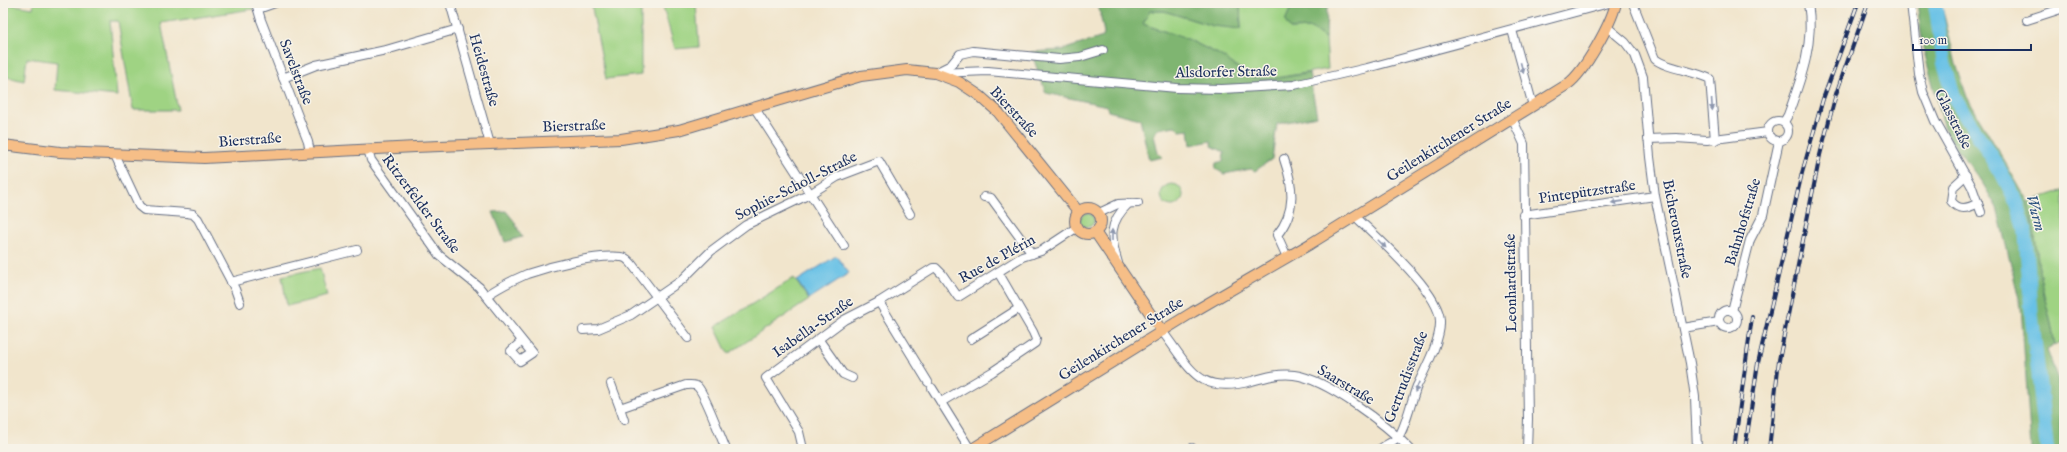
<svg xmlns="http://www.w3.org/2000/svg" width="2067" height="452" viewBox="0 0 2067 452" font-family="'IM FELL English',serif">
	<rect width="100%" height="100%" fill="#f7f3e8"/>
	<filter id="ink" filterUnits="userSpaceOnUse"><feTurbulence type="fractalNoise" baseFrequency=".025" numOctaves="2"/><feDisplacementMap in="SourceGraphic" scale="8" xChannelSelector="R" yChannelSelector="G"/><feConvolveMatrix kernelMatrix="1 2 1 2 8 2 1 2 1" color-interpolation-filters="sRGB"/></filter>
	<filter id="wash" filterUnits="userSpaceOnUse"><feTurbulence type="fractalNoise" baseFrequency=".012" numOctaves="4" result="noise"/><feDisplacementMap in="SourceGraphic" scale="16" xChannelSelector="R" yChannelSelector="G"/><feGaussianBlur stdDeviation="0.9" result="paint"/><feColorMatrix in="noise" values="0 0 0 0 0 0 0 0 0 0 0 0 0 0 0 0 0 1.4 0 .05"/><feComposite in="paint" operator="in"/></filter>
	<g filter="url(#wash)">
		<rect width="100%" height="100%" fill="#f1e5cc"/>
		<!-- green -->
		<g fill="#9fd383" stroke="#5d8170">
			<polygon points="3,3 33,8 34,3 253,3 253,9 161,23 178,110 133,110 118,21 110,21 117,96 55,90 57,62 27,58 24,81 3,76"/>
			<polygon points="591,3 653,3 641,6 641,75 606,79"/>
			<polygon points="662,3 696,3 699,47 675,49"/>
			<polygon points="1240,3 1293,3 1285,21 1290,29 1312,28 1326,39 1328,69 1271,79 1252,78 1220,55 1187,39 1143,24 1150,11 1164,11 1213,26 1241,28"/>
			<circle cx="1172" cy="195" r="11"/>
			<path d="M2064 190V340L2055 345C2052 323 2045 303 2041 281 2036 255 2036 228 2028 202Z"/>
			<circle cx="1087" cy="220" r="7"/>
			<polygon points="320,268 327,296 287,306 282,276"/>
			<polygon points="794,278 809,300 728,354 715,327"/>
		</g>
		<!-- forest -->
		<g fill="#7fb571" stroke="#4d7268">
			<path d="M1098 3H1240L1241 29 1213 26 1164 11H1150L1143 24 1187 39 1220 55 1253 78 1271 79 1309 73 1317 116 1277 124 1272 159 1255 171 1251 169 1224 174C1219 171 1214 169 1216 163L1223 161 1224 152 1212 146 1211 141 1191 145 1189 130 1180 131 1175 126 1158 129 1154 134 1158 153 1163 157 1149 160 1140 119 1108 111 1107 106 1046 93 1031 52 1062 50 1103 37 1104 33Z"/>
			<polygon points="1293,3 1334,3 1327,8 1326,39 1311,28 1290,29 1285,21"/>
			<path d="M1917 3H1941L1956 64 1967 97 2028 202C2036 228 2036 255 2041 281 2045 303 2052 323 2055 345L2047 350 2058 380 2063 449H2031L2021 307 1997 208 1983 184 1946 133 1923 48Z"/>
			<polygon points="506,211 514,221 522,237 505,242 493,212"/>
		</g>
		<!-- water -->
		<polygon fill="#68c1e6" stroke="#4278a2" points="836,256 849,273 809,299 797,281"/>
		<g fill="none" stroke-linecap="round" stroke-linejoin="round">
			<!-- river -->
			<polyline stroke="#68c1e6" stroke-width="14" points="1935,3 1944,63 1955,99 2001,172 2017,203 2025,228 2032,318 2047,449"/>
		</g>
	</g>
	<g filter="url(#ink)">
		<g fill="none" stroke-linecap="round" stroke-linejoin="round">
			<defs>
				<g id="minor">
					<polyline points="256,3 261,20 308,142 310,152"/>
					<polyline points="450,3 490,144"/>
					<path d="M1635 3 1634 6 1655 59C1665 68 1695 71 1710 79L1715 140"/>
					<polyline points="1911,3 1919,74 1923,92 1935,121 1972,187 1981,212"/>
					<polyline points="258,9 275,3"/>
					<polyline points="2027,20 2064,8"/>
					<polyline points="1607,27 1625,42 1635,55 1643,77 1650,157 1655,196 1690,363 1695,397 1697,449"/>
					<polyline points="1512,30 1533,106"/>
					<polyline points="939,71 951,65 960,54 973,51 1059,59 1080,57 1103,50"/>
					<polyline points="938,73 988,71 1177,88 1222,89 1294,85 1367,68 1609,3"/>
					<polyline points="283,78 316,65 386,50 458,29"/>
					<polyline points="754,107 844,246"/>
					<polyline points="1512,118 1524,144 1528,419 1527,449"/>
					<circle cx="1778" cy="131" r="10"/>
					<path d="M1784 122 1788 115C1801 79 1815 42 1808 3"/>
					<polyline points="1648,139 1676,138 1707,140 1768,132"/>
					<polyline points="368,149 371,160 439,255 479,287 532,353 520,361 511,351 522,341"/>
					<polyline points="115,155 139,206 144,210 187,213 193,214 198,219 235,289 240,303"/>
					<path d="M1284 159C1293 185 1297 211 1277 235L1287 257"/>
					<path d="M1966 175 1953 187 1951 201C1959 211 1967 209 1978 203"/>
					<polyline points="984,197 991,198 1032,254"/>
					<polyline points="1099,213 1118,204 1138,203"/>
					<polyline points="1523,215 1655,196"/>
					<path d="M1355 216C1376 237 1440 292 1440 321 1441 340 1425 369 1417 386 1412 398 1405 430 1398 437 1393 442 1385 445 1380 449"/>
					<path d="M1118 263C1110 237 1108 223 1129 203"/>
					<polyline points="231,282 357,250"/>
					<path d="M486 296C499 287 513 280 527 274 551 266 596 254 621 257 626 257 628 260 631 263L688 338"/>
					<polyline points="879,302 928,382"/>
					<circle cx="1728" cy="319" r="9"/>
					<polyline points="1732,311 1750,240 1763,215 1779,141"/>
					<polyline points="1683,328 1719,322"/>
					<polyline points="583,330 598,329 631,315 682,280 711,251 746,225 810,194 837,177 879,161 910,214"/>
					<path d="M1162 331C1192 370 1197 395 1252 381 1266 377 1280 373 1294 375 1327 379 1387 425 1410 449"/>
					<polyline points="971,339 1018,309"/>
					<polyline points="819,340 843,374 852,378"/>
					<path d="M611 384 620 408 686 385C690 385 695 384 698 387 706 396 720 436 726 449"/>
					<polyline points="932,388 970,449"/>
					<polyline points="941,402 992,372 1035,343 1036,339 1033,332 998,272"/>
					<polyline points="620,408 624,420"/>
					<polyline points="803,449 799,432 766,378 844,320 879,302 933,268 936,268 942,274 958,297 1022,257 1041,251 1076,228"/>
					<polyline points="1191,449 1192,448"/>
				</g>
				<g id="major">
					<polyline points="3,145 60,152 204,158 415,147 621,139 679,130 861,76 907,70 935,73 959,82 980,96 998,112 1078,211"/>
					<circle cx="1088" cy="221" r="13"/>
					<polyline points="1095,232 1162,331"/>
					<path d="M972 449 1193 312 1310 244 1568 84C1585 71 1611 24 1616 3"/>
				</g>
			</defs>
			<!-- minor casing -->
			<use href="#minor" stroke="#666f84" stroke-width="10"/>
			<!-- major casing -->
			<use href="#major" stroke="#666f84" stroke-width="12"/>
			<!-- minor -->
			<use href="#minor" stroke="#fff" stroke-width="8"/>
			<!-- major -->
			<use href="#major" stroke="#f6be87" stroke-width="10"/>
			<defs>
				<g id="rail">
					<polyline points="1734,449 1752,317"/>
					<polyline points="1745,449 1758,363 1802,173 1823,99 1858,3"/>
					<polyline points="1769,449 1779,360 1820,155 1836,94 1868,3"/>
				</g>
			</defs>
			<!-- rail casing -->
			<use href="#rail" stroke="#1b2f5e" stroke-width="4"/>
			<!-- rail -->
			<use href="#rail" stroke="#f7f3e8" stroke-width="2.5" stroke-dasharray="8" stroke-linecap="butt"/>
		</g>
		<!-- one-way arrows -->
		<defs><path id="oneway-solid" d="M-6-.8H1V-3.2L6.5 0L1 3.2V.8H-6Z"/></defs>
		<g fill="#8d97ae">
			<use href="#oneway-solid" transform="translate(1522 68) rotate(75)"/>
			<use href="#oneway-solid" transform="translate(1712 105) rotate(86)"/>
			<use href="#oneway-solid" transform="translate(1617 202) rotate(172)"/>
			<use href="#oneway-solid" transform="translate(1112 235) rotate(-90)"/>
			<use href="#oneway-solid" transform="translate(1382 244) rotate(45)"/>
			<use href="#oneway-solid" transform="translate(1417 387) rotate(112)"/>
		</g>
	</g>
	<g text-anchor="middle" dominant-baseline="central" stroke-width="3" stroke-linejoin="round" paint-order="stroke">
		<!-- street labels -->
		<g font-size="15" fill="#1b2f5e" stroke="#f7f3e8">
			<text transform="translate(484 70) rotate(74)">Heidestraße</text>
			<text transform="translate(296 72) rotate(69)">Savelstraße</text>
			<text transform="translate(1226 72) rotate(-1)">Alsdorfer Straße</text>
			<text transform="translate(1014 112) rotate(47)">Bierstraße</text>
			<text transform="translate(1953 119) rotate(63)">Glasstraße</text>
			<text transform="translate(574 126) rotate(-2)">Bierstraße</text>
			<text transform="translate(250 140) rotate(-4)">Bierstraße</text>
			<text transform="translate(1449 140) rotate(-32)">Geilenkirchener Straße</text>
			<text transform="translate(796 186) rotate(-27)">Sophie-Scholl-Straße</text>
			<text transform="translate(1587 192) rotate(-8)">Pintepützstraße</text>
			<text transform="translate(421 204) rotate(53)">Ritzerfelder Straße</text>
			<text transform="translate(1743 222) rotate(-73)">Bahnhofstraße</text>
			<text transform="translate(1677 229) rotate(79)">Bicherouxstraße</text>
			<text transform="translate(997 259) rotate(-29)">Rue de Plérin</text>
			<text transform="translate(1511 283) rotate(-91)">Leonhardstraße</text>
			<text transform="translate(813 327) rotate(-35)">Isabella-Straße</text>
			<text transform="translate(1121 339) rotate(-32)">Geilenkirchener Straße</text>
			<text transform="translate(1406 377) rotate(-69)">Gertrudisstraße</text>
			<text transform="translate(1346 385) rotate(31)">Saarstraße</text>
		</g>
		<!-- water labels -->
		<g font-size="16" font-style="italic" fill="#2e5480" stroke="#f7f3e8">
			<text transform="translate(2035 213) rotate(75)">Wurm</text>
		</g>
	</g>
	<!-- margin -->
	<rect width="2067" height="452" fill="none" stroke="#f7f3e8" stroke-width="16"/>
	<!-- scale -->
	<path d="M1913 44v6h118v-6" fill="none" stroke="#1b2f5e" stroke-width="2"/>
	<text x="1919" y="44" font-size="12" fill="#1b2f5e" stroke="#f7f3e8" stroke-width="3" paint-order="stroke">100 m</text>
</svg>
